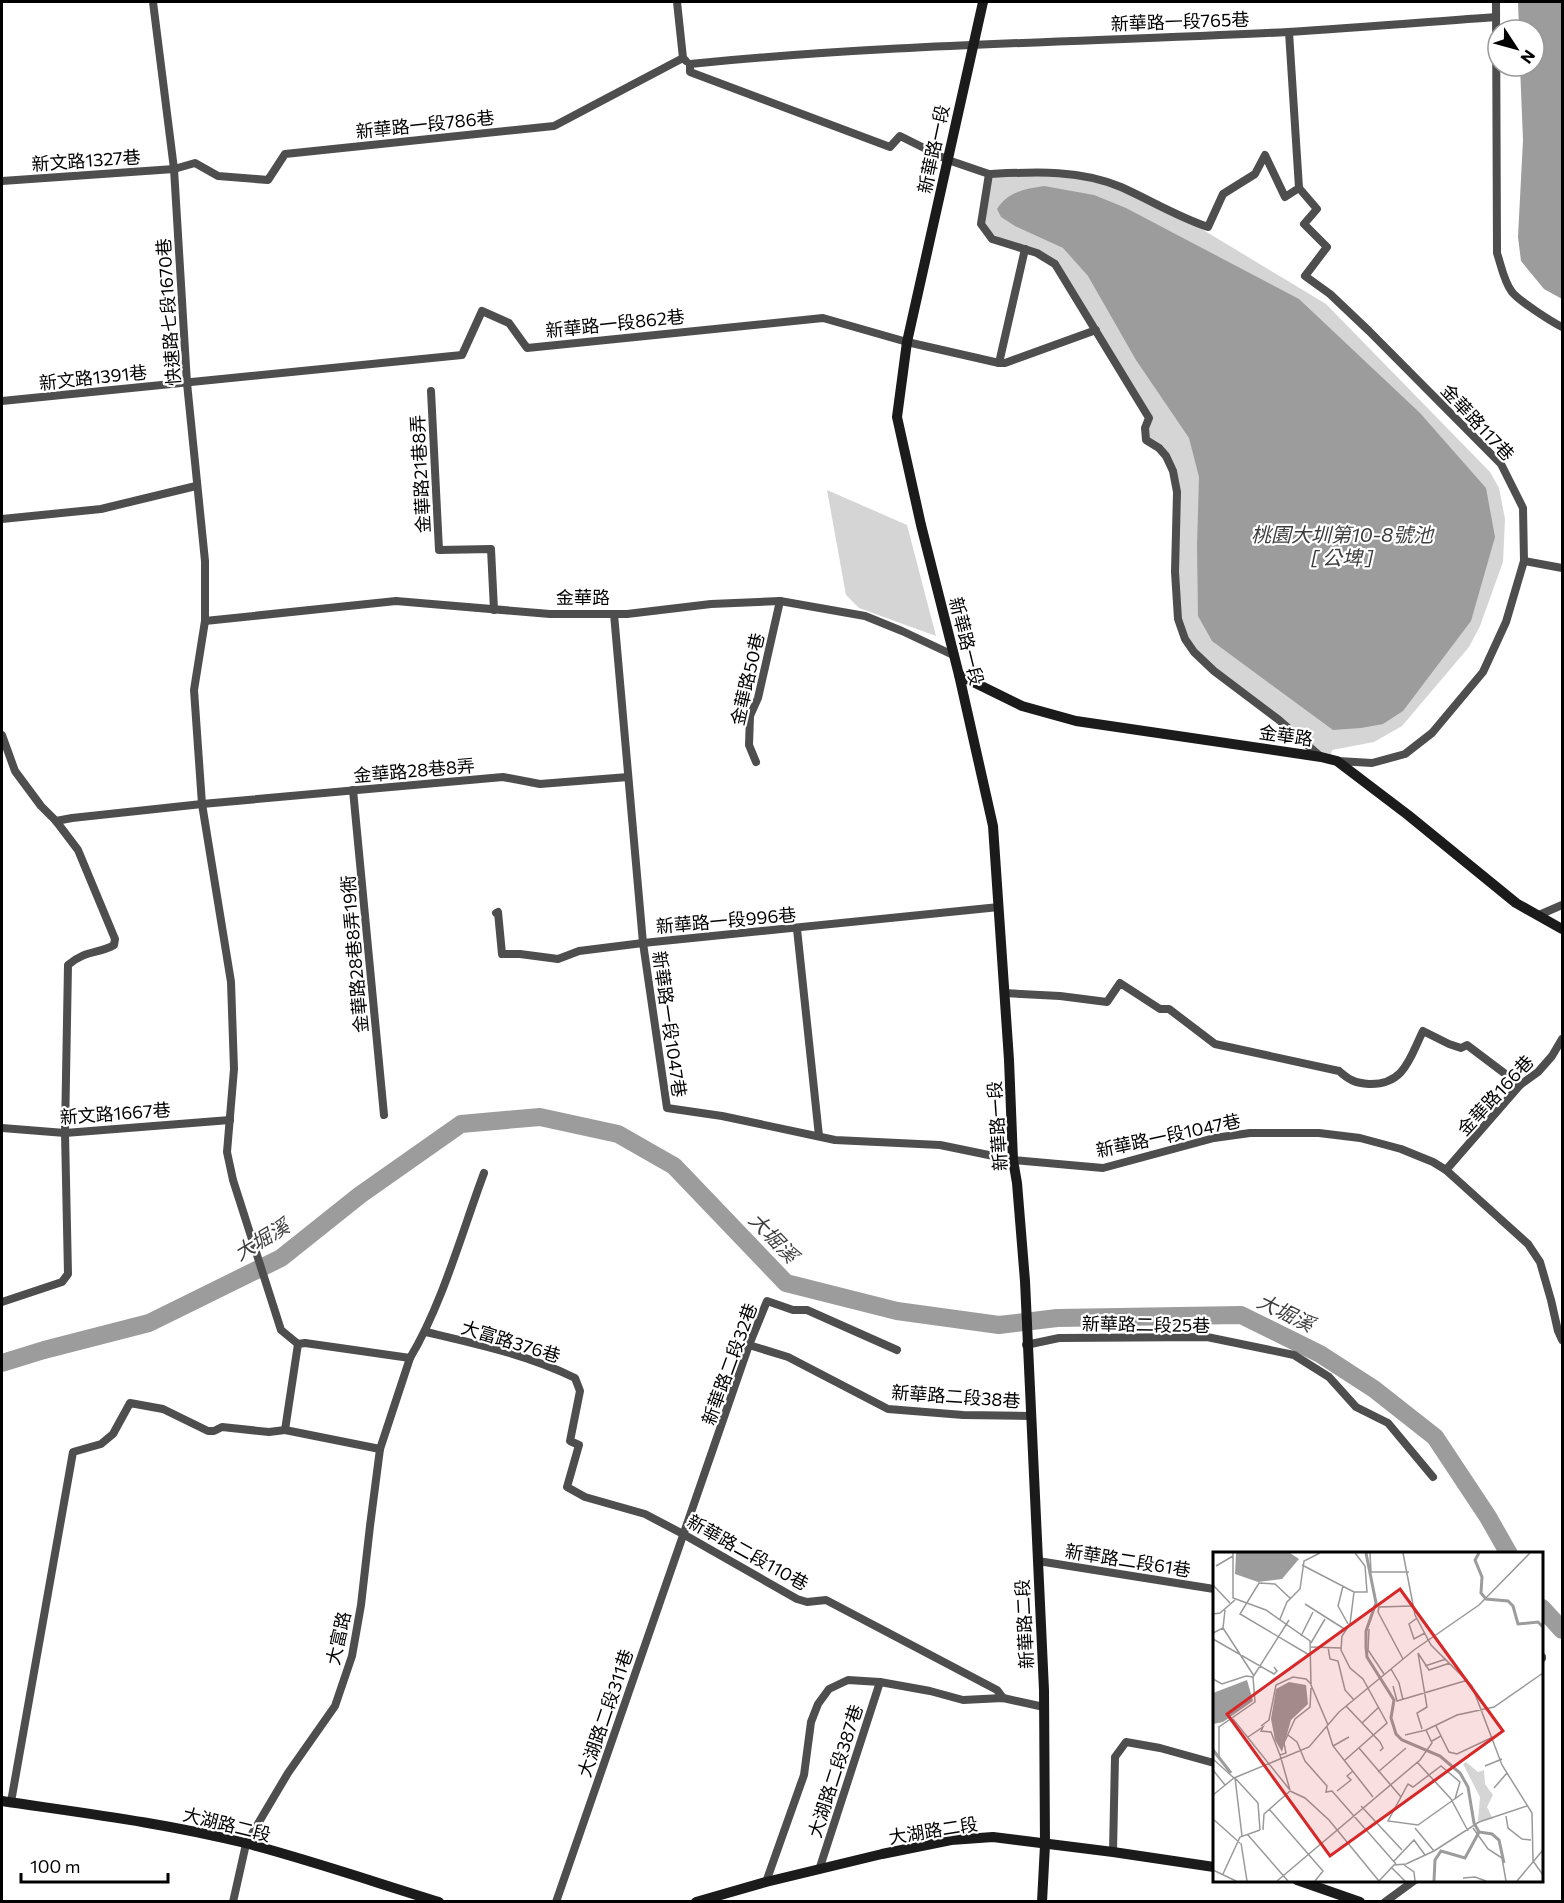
<svg xmlns="http://www.w3.org/2000/svg" width="1564" height="1903" viewBox="0 0 1564 1903" font-family="Commissioner,'Noto Sans TC',sans-serif">
	<rect width="100%" height="100%" fill="#fff"/>
	<!-- green -->
	<g fill="#d5d5d5">
		<polygon points="988,173 1063,174 1119,188 1195,225 1326,304 1490,472 1499,488 1505,519 1503,562 1480,626 1469,647 1402,726 1374,742 1332,750 1330,759 1316,755 1194,651 1179,619 1178,492 1167,455 1147,440 1150,418 1056,264 986,231 978,219"/>
		<polygon points="827,490 907,525 936,636 859,608 846,595"/>
	</g>
	<!-- water -->
	<g fill="#9c9c9c">
		<polygon points="1518,2 1562,2 1562,299 1544,289 1521,261 1518,237 1523,140 1520,66 1534,66 1534,30 1519,30"/>
		<path d="M1044 186 1094 195 1126 208 1299 299 1420 413 1486 488 1495 537 1471 621 1403 711 1383 724 1361 728 1333 730 1212 641 1198 616 1197 546 1199 477 1189 438 1136 360 1088 276 1063 248 1015 226 1001 217 997 209C1007 192 1025 189 1044 186Z"/>
	</g>
	<g fill="none" stroke-linecap="round" stroke-linejoin="round">
		<!-- river -->
		<g stroke="#9c9c9c" stroke-width="18">
			<polyline points="2,1363 44,1350 149,1323 281,1258 360,1195 461,1124 540,1117 618,1134 674,1166 786,1283 897,1311 999,1325 1057,1318 1241,1315 1320,1354 1374,1389 1435,1437 1488,1517 1509,1554"/>
			<polyline points="1542,1608 1562,1630"/>
		</g>
		<!-- street -->
		<g stroke="#4e4e4e" stroke-width="8">
			<path d="M153 2 174 169 187 383 205 561V621L194 690 202 804 231 982 234 1069 227 1152 233 1180 281 1330 298 1344 305 1343 410 1358C442 1305 462 1232 484 1173"/>
			<polyline points="677,2 683,58 686,61"/>
			<path d="M1496 2 1497 253C1501 265 1504 282 1512 292 1519 301 1552 322 1562 327"/>
			<polyline points="690,64 690,72 890,147 900,136 948,160 989,174 981,224 992,239 1037,253 1055,264 1149,418 1145,428 1146,440 1159,448 1166,456 1173,471 1177,492 1175,572 1178,619 1185,639 1194,652 1214,671 1279,720 1321,757"/>
			<path d="M690 64C889 44 1088 42 1288 32 1357 28 1427 22 1496 17"/>
			<path d="M989 174C1033 172 1079 169 1121 187 1150 200 1178 217 1208 227L1223 194 1255 174 1265 155 1285 197 1299 188 1289 32"/>
			<polyline points="2,181 174,169 195,163 218,176 268,180 285,154 554,126 683,58"/>
			<polyline points="1299,188 1317,209 1304,224 1327,247 1305,276 1330,294 1369,331 1501,464 1523,508 1524,561 1506,622 1483,672 1432,733 1405,754 1372,763 1338,761"/>
			<polyline points="999,363 1025,249"/>
			<polyline points="431,391 439,550 491,549 494,610"/>
			<polyline points="2,401 462,355 482,311 509,323 527,348 823,318 907,342 999,363 1005,363 1096,330"/>
			<polyline points="2,519 101,509 196,486"/>
			<polyline points="1524,561 1562,568"/>
			<polyline points="614,614 643,943 667,1108 722,1116 835,1140 940,1145 1013,1160 1103,1168 1214,1138 1250,1133 1319,1133 1360,1138 1401,1149 1433,1162 1446,1170 1528,1244 1540,1262 1551,1300 1558,1331 1562,1340"/>
			<polyline points="205,621 396,601 550,614 627,614 711,604 780,601 865,616 902,631 953,655"/>
			<path d="M2 735 15 771 41 806 56 821 78 850 115 939 114 945C99 954 85 950 68 965L65 1133 68 1274 62 1282 2 1302"/>
			<polyline points="756,762 749,745 750,716 758,698 780,601"/>
			<polyline points="353,790 384,1115"/>
			<polyline points="56,821 72,818 202,804 503,777 540,784 628,777"/>
			<polyline points="496,913 498,912 502,954 520,954 558,959 579,951 643,943 999,907"/>
			<polyline points="1539,915 1562,905"/>
			<polyline points="797,929 819,1136"/>
			<path d="M1004 993 1060 996 1107 1002 1120 983 1160 1009H1169L1215 1044 1339 1071C1349 1080 1355 1083 1369 1084 1405 1085 1410 1057 1423 1031L1449 1044 1461 1048 1467 1045 1520 1085"/>
			<polyline points="2,1128 65,1133 230,1120"/>
			<polyline points="1446,1170 1520,1085 1538,1072 1552,1056 1562,1039"/>
			<path d="M426 1332C477 1344 528 1355 575 1378L580 1391 570 1441 579 1445 567 1487 585 1497 645 1514 683 1534 797 1599 807 1602 826 1600 997 1690 1003 1698"/>
			<polyline points="298,1344 285,1430 380,1449"/>
			<polyline points="749,1345 788,1357 888,1409 963,1415 1030,1416"/>
			<polyline points="1026,1345 1059,1338 1207,1337 1294,1355 1329,1377 1356,1407 1388,1423 1433,1477"/>
			<polyline points="1038,1561 1214,1589"/>
			<polyline points="1542,1657 1542,1658"/>
			<polyline points="11,1802 73,1452 101,1444 113,1434 130,1403 163,1409 208,1431 214,1431 222,1427 269,1432 285,1430"/>
			<polyline points="1113,1852 1115,1757 1126,1742 1160,1748 1214,1763"/>
			<polyline points="819,1870 880,1682"/>
			<polyline points="766,1882 804,1775 811,1722 818,1704 829,1689 848,1680 880,1682 930,1691 963,1700 1003,1698 1044,1707"/>
			<polyline points="233,1902 246,1844 288,1773 335,1706 352,1656 361,1605 370,1526 380,1449 410,1358"/>
			<polyline points="556,1902 749,1345 767,1301 793,1310 807,1310 897,1350"/>
			<polyline points="1385,1902 1415,1880"/>
		</g>
		<!-- secondary -->
		<g stroke="#1b1b1b" stroke-width="10">
			<polyline points="983,2 907,342 897,417 921,525 959,675 993,826 1009,1060 1013,1160 1017,1183 1025,1281 1044,1690 1045,1845 1042,1902"/>
			<polyline points="959,675 1022,706 1076,721 1321,757 1337,761 1408,815 1516,903 1562,929"/>
			<path d="M2 1801C83 1813 165 1823 245 1843 310 1860 374 1882 439 1902"/>
			<polyline points="1297,1880 1360,1902"/>
			<polyline points="696,1902 766,1882 882,1854 951,1840 993,1837 1113,1852 1214,1867"/>
		</g>
	</g>
	<g text-anchor="middle" dominant-baseline="central" stroke-width="4.5" stroke-linejoin="round" paint-order="stroke">
		<!-- street labels -->
		<g font-size="18" fill="#000" stroke="#fff">
			<text transform="translate(1180 21) rotate(-2)">新華路一段765巷</text>
			<text transform="translate(425 124) rotate(-6)">新華路一段786巷</text>
			<text transform="translate(933 149) rotate(-78)">新華路一段</text>
			<text transform="translate(86 160) rotate(-4)">新文路1327巷</text>
			<text transform="translate(168 312) rotate(-94)">快速路七段1670巷</text>
			<text transform="translate(615 323) rotate(-6)">新華路一段862巷</text>
			<text transform="translate(93 377) rotate(-6)">新文路1391巷</text>
			<text transform="translate(1478 422) rotate(47)">金華路117巷</text>
			<text transform="translate(420 474) rotate(-93)">金華路21巷8弄</text>
			<text x="583" y="597">金華路</text>
			<text transform="translate(967 641) rotate(76)">新華路一段</text>
			<text transform="translate(747 679) rotate(-77)">金華路50巷</text>
			<text transform="translate(1286 735) rotate(8)">金華路</text>
			<text transform="translate(414 770) rotate(-5)">金華路28巷8弄</text>
			<text transform="translate(726 920) rotate(-5)">新華路一段996巷</text>
			<text transform="translate(354 954) rotate(-95)">金華路28巷8弄19衖</text>
			<text transform="translate(670 1024) rotate(82)">新華路一段1047巷</text>
			<text transform="translate(1495 1095) rotate(-47)">金華路166巷</text>
			<text transform="translate(115 1113) rotate(-4)">新文路1667巷</text>
			<text transform="translate(997 1126) rotate(-94)">新華路一段</text>
			<text transform="translate(1168 1135) rotate(-12)">新華路一段1047巷</text>
			<text transform="translate(1146 1324) rotate(1)">新華路二段25巷</text>
			<text transform="translate(511 1341) rotate(17)">大富路376巷</text>
			<text transform="translate(729 1364) rotate(-70)">新華路二段32巷</text>
			<text transform="translate(956 1396) rotate(4)">新華路二段38巷</text>
			<text transform="translate(748 1552) rotate(29)">新華路二段110巷</text>
			<text transform="translate(1128 1560) rotate(9)">新華路二段61巷</text>
			<text transform="translate(1024 1624) rotate(-93)">新華路二段</text>
			<text transform="translate(338 1638) rotate(-77)">大富路</text>
			<text transform="translate(605 1713) rotate(-71)">大湖路二段311巷</text>
			<text transform="translate(835 1771) rotate(-72)">大湖路二段387巷</text>
			<text transform="translate(227 1824) rotate(14)">大湖路二段</text>
			<text transform="translate(933 1830) rotate(-9)">大湖路二段</text>
		</g>
		<!-- water labels -->
		<g font-size="20" font-style="italic" fill="#3d3d3d" stroke="#fff">
			<text x="1342" y="534">桃園大圳第10-8號池<tspan x="1342" dy="23">[ 公埤 ]</tspan></text>
			<text transform="translate(774 1237) rotate(46)">大堀溪</text>
			<text transform="translate(261 1239) rotate(-31)">大堀溪</text>
			<text transform="translate(1286 1312) rotate(26)">大堀溪</text>
		</g>
	</g>
	<!-- overview -->
	<g transform="translate(1213 1552)">
		<rect width="330" height="330" fill="#fff"/>
		<path d="M253 210 265 220 271 218 272 232 280 243 274 255 280 267 265 269 267 245 250 212Z" fill="#d5d5d5"/>
		<path d="M23 1H77L86 7 69 27 45 30 22 22ZM34 128 40 149 10 170 0 172V141ZM76 130 93 133 95 152 78 168 69 200 62 188 58 167 63 137Z" fill="#9c9c9c"/>
		<path fill="none" stroke="#9c9c9c" stroke-width="3" d="M153 1 163 51 153 79V95L154 105 181 148 178 166 183 182 189 188 227 204 247 221 255 235 261 271 266 280 279 282 286 288 291 311M266 1 262 8 269 25 268 41 273 47 295 49 300 54 305 72 325 70 330 75M0 198 18 221M221 329 222 308 228 299 252 306 266 280"/>
		<path fill="none" stroke="#999" stroke-width="1.5" d="M20 1V46L53 58 97 89 98 133 115 173M157 1 158 20H196M190 1 202 63 218 93 259 134 289 213 319 261 320 309 330 323M89 13 141 40H154L152 14 142 1M3 14 20 4M0 33 17 51M130 34 125 54 135 72M78 47 62 32 46 31 27 62 98 104M92 52 133 78M0 62 7 61 22 48M204 66 196 72 201 87 212 81M67 67 74 50 87 37 91 9 107 1M10 76 41 124M156 77 155 98 171 122M0 81 10 76 12 58M88 84 100 60M0 87 61 122 64 119 61 115M98 91 112 67M98 95 128 96M115 95 117 107 125 109 132 138 141 148M205 101 214 155 204 161 209 177M205 101 216 118 237 111M190 107 165 60 166 55 199 54M212 114 233 107M178 117 186 131 190 148M0 127 9 132 33 124 40 125M180 134 184 149 255 128M133 154 167 190 170 196 167 199M20 167 77 238M149 171 166 155M48 174 56 168 63 133 80 125 93 127 98 132M114 175 120 194 160 245M213 178 244 163 281 155 330 121M75 183 84 190 92 209 114 234 113 240 119 239 183 312M228 184 236 200 244 202 280 185M35 185 50 175 48 179 58 180 67 203M219 189 228 184 223 174M120 194 136 185M146 196 188 245M6 205V175L42 150 40 125 76 68M0 207 21 226M132 208 174 171 150 127 137 116 128 98 129 84 137 72 141 40M204 210 238 247 255 279M272 214 289 207M0 218 12 233M165 220 193 196M22 226 45 251 47 278M22 226 29 284M281 236 294 221M77 238 67 203 73 201 71 191 82 167 97 155 98 136M77 239 92 246 116 268 166 329M124 239 138 228 134 224 140 219M0 243 21 226 96 195 126 160 201 98 266 53 317 1M242 247 247 230 228 214 200 235 195 232 175 269 205 273 250 241M148 254 189 298M56 257 110 319 102 329M293 264 295 276 309 287 318 288M0 267 27 291M202 276 221 299M260 276 275 297 289 306 293 329M50 278 51 262 77 239M35 283 75 329M28 291 34 329M181 309 201 288 212 303M191 313 201 320 202 329M178 315 192 329M0 318 23 329M10 322 27 285 47 278M250 326 262 325 273 329M64 329 207 208 219 191 213 178 192 183M166 329 181 313 193 312 221 299 266 270 314 254M304 329 330 298"/>
		<path fill="#d62828" fill-opacity="0.15" stroke="#d62828" stroke-width="3" d="M187 37 290 179 117 304 14 162Z"/>
		<rect width="330" height="330" fill="none" stroke="#000" stroke-width="3"/>
	</g>
	<!-- border -->
	<rect width="1564" height="1903" fill="none" stroke="#000000" stroke-width="6"/>
	<!-- north arrow -->
	<g transform="translate(1516 48) rotate(126)"><circle r="28" fill="#ffffff" stroke="#999999" stroke-width="1.5"/>
	<path d="M0-4.5L10 22L0 15L-10 22Z" fill="#000000"/>
	<text y="-9" font-size="16" font-weight="bold" text-anchor="middle" fill="#000000">N</text>
	</g>
	<!-- scale -->
	<path d="M21 1873v9h147v-9" fill="none" stroke="#000000" stroke-width="3"/>
	<text x="30" y="1873" font-size="18" fill="#000000" stroke="#ffffff" stroke-width="4.5" paint-order="stroke">100 m</text>
</svg>
